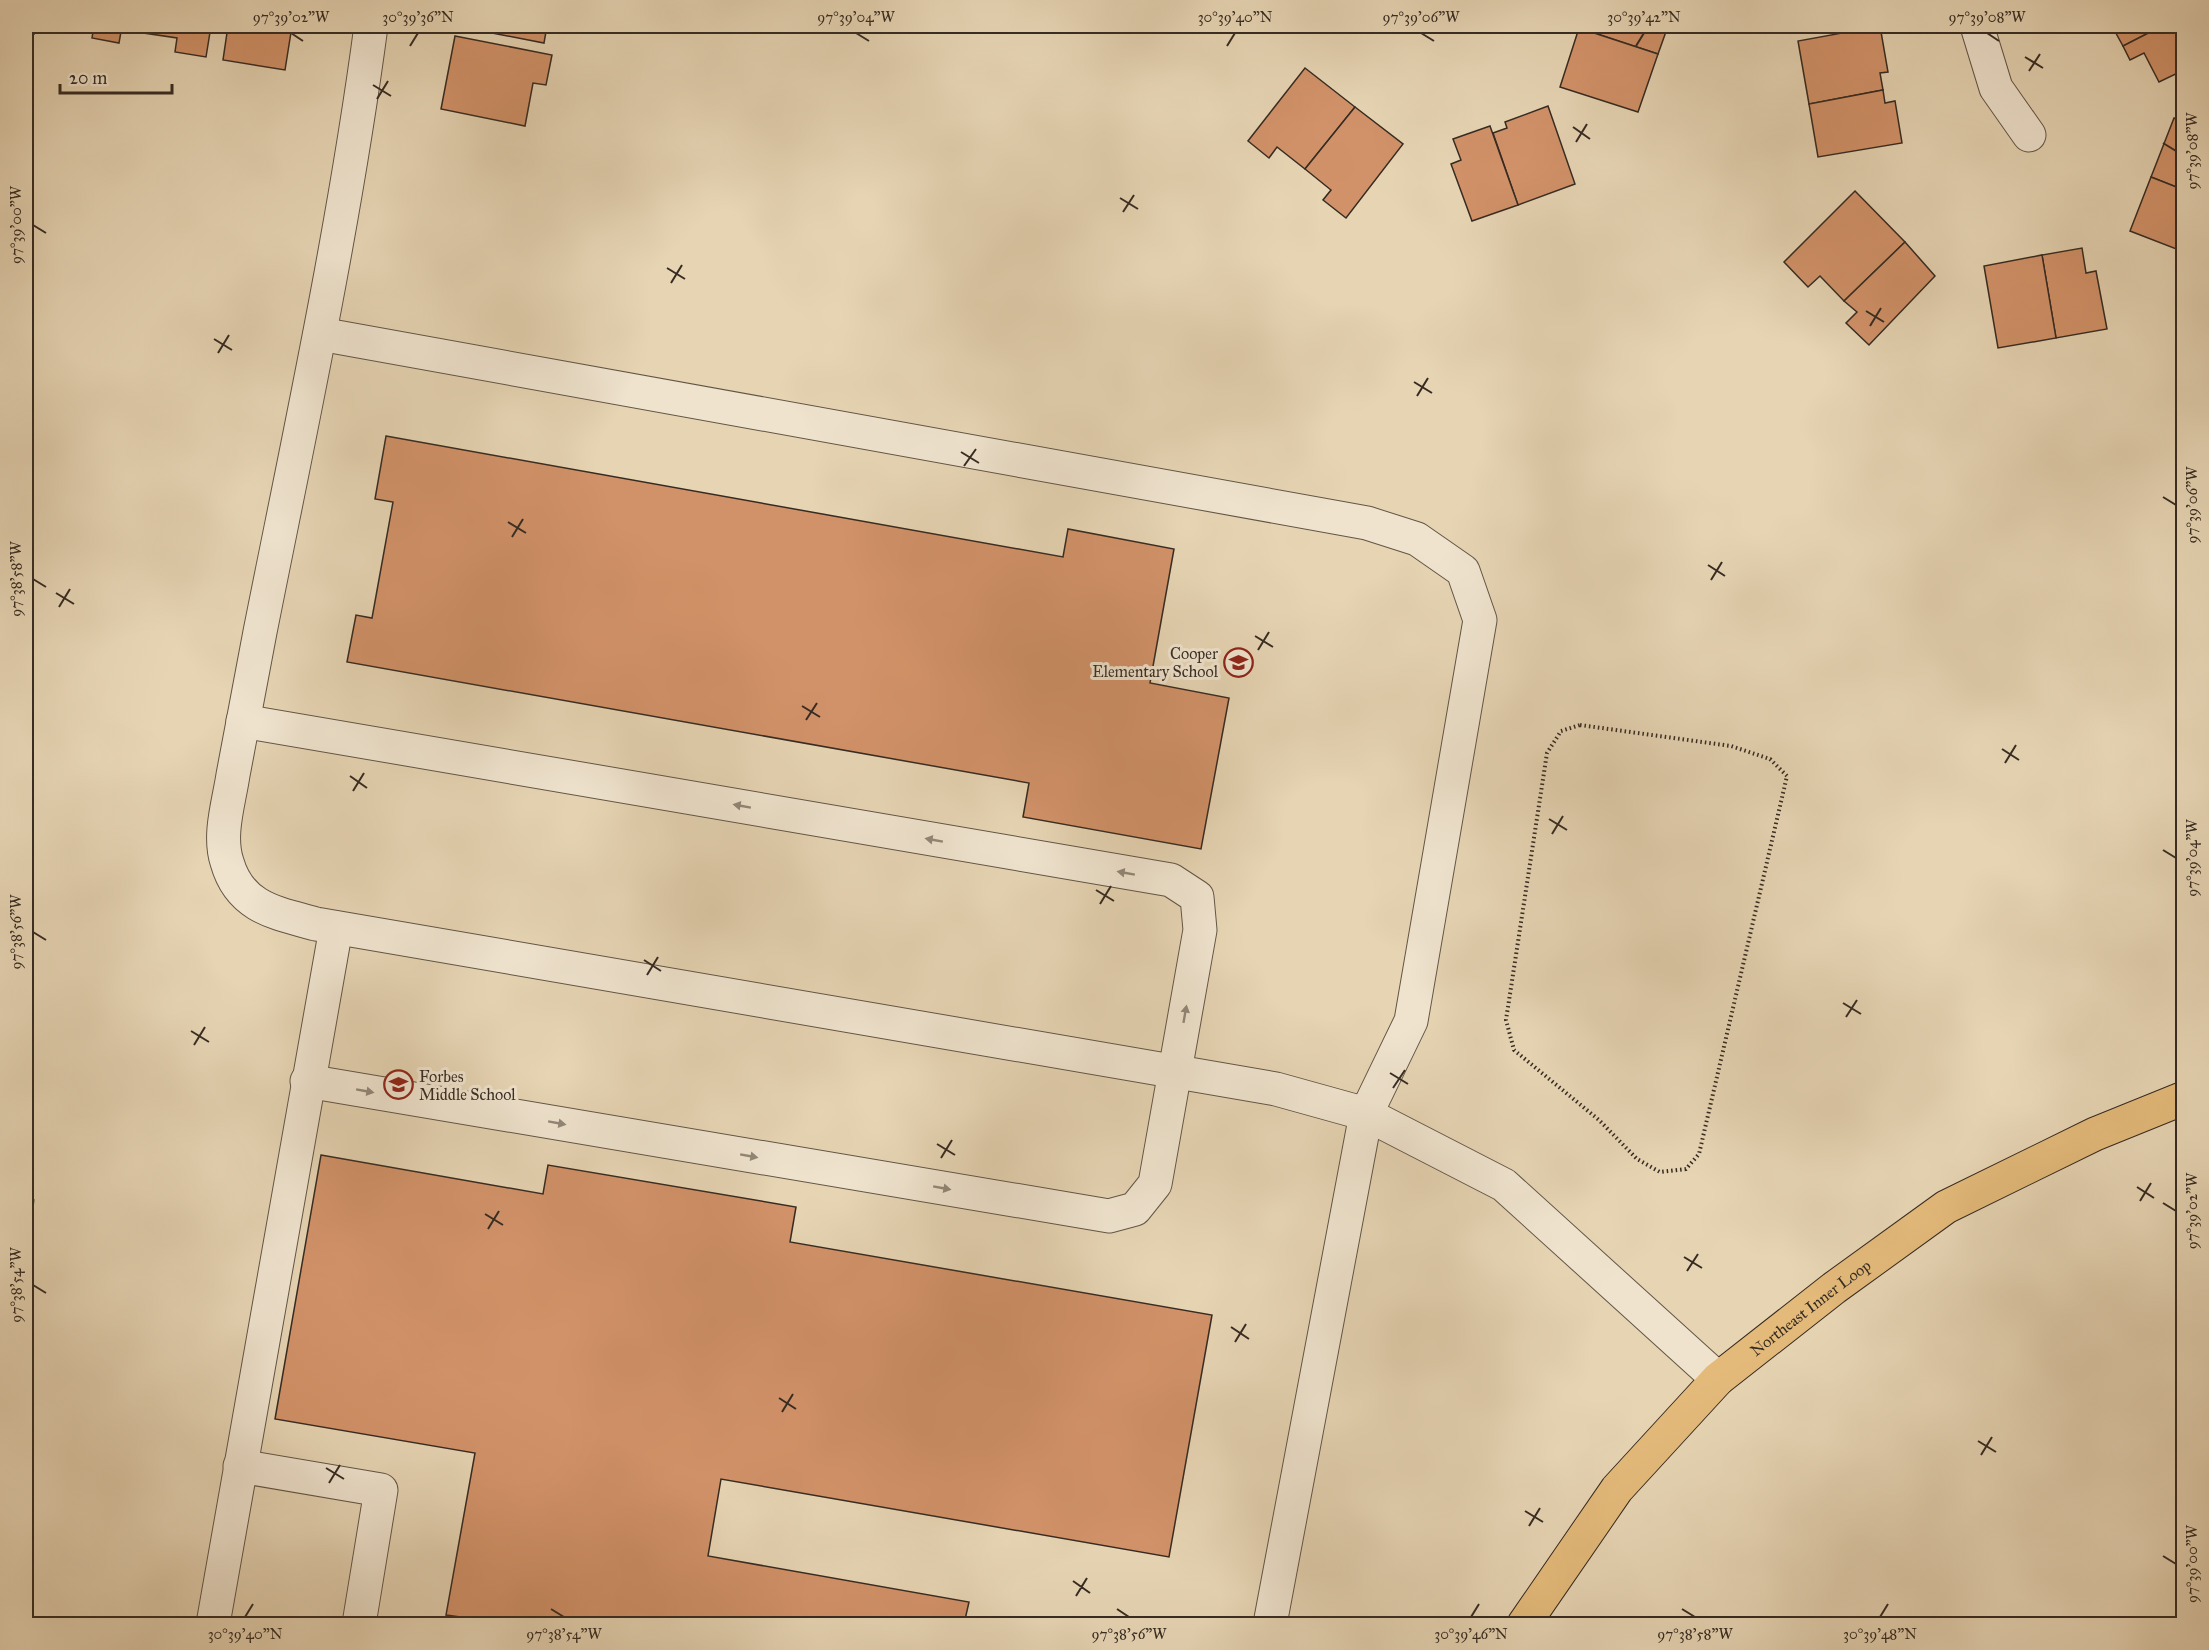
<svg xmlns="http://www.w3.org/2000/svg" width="2209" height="1650" viewBox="0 0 2209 1650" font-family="'IM FELL Great Primer',serif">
	<rect width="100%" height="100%" fill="#e6d4b3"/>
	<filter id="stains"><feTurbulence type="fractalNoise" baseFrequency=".00333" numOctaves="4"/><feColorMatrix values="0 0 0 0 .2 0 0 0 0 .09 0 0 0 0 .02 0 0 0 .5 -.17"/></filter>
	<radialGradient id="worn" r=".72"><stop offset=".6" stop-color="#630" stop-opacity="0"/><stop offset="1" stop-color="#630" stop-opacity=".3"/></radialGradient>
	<!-- green -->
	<polygon fill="#b2bd8f" stroke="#747458" stroke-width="1.5" points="26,1199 34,1200 26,1252"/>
	<!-- building -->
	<g fill="#d29269" stroke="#362b22" stroke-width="1.5">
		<polygon points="26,26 35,26 34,34 26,32"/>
		<polygon points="59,26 86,26 85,30"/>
		<polygon points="94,26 122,26 119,43 92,38"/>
		<polygon points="138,26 211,26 206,57 175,52 177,38 137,32"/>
		<polygon points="228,26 292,26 285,70 223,60"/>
		<polygon points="456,26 547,26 544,43"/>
		<polygon points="1282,26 1306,26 1305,31"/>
		<polygon points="1580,26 1668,26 1658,54 1579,28"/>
		<polygon points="1880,26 1888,72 1880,73 1883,90 1809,104 1798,41"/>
		<polygon points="2112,26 2162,26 2123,46"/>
		<polygon points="2162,26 2184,26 2184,70 2159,82 2144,53 2130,60 2123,46"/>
		<polygon points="1579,28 1658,54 1638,112 1560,87"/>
		<polygon points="455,36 552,55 546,85 533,83 525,126 441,109"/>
		<polygon points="1305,68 1355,107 1305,169 1277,147 1269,158 1248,141"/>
		<polygon points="1883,90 1885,103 1895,101 1902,143 1818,157 1809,104"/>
		<polygon points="1548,106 1575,184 1518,205 1493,133 1507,128 1505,122"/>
		<polygon points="1355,107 1403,144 1346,218 1323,200 1331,190 1305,169"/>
		<polygon points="2174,118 2184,122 2184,190 2151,177"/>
		<polygon points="1490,126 1518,205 1472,221 1451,164 1461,160 1453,139"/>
		<polygon points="2151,177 2184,190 2184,252 2130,231"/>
		<polygon points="1855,191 1905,242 1844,301 1820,276 1808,287 1784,262"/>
		<polygon points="1905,242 1935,276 1869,345 1846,323 1857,312 1844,301"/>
		<polygon points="2082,248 2086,273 2096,271 2107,329 2056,338 2042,255"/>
		<polygon points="2042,255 2056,338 1998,348 1984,266"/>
		<polygon points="386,436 1063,557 1068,529 1174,549 1150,683 1229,698 1201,849 1023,817 1029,783 347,662 356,615 372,618 393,502 375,499"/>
		<polygon points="321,1155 543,1194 548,1165 796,1207 790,1242 1212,1315 1169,1557 721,1479 708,1556 969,1602 964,1624 466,1624 467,1618 446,1615 475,1453 275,1419"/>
	</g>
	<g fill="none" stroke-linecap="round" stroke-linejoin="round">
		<defs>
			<g id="minor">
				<path d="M371 26C344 229 300 431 260 632 251 680 242 727 233 775 229 802 218 835 227 862 240 908 276 913 316 924L1276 1089 1366 1114 1504 1185 1718 1379"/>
				<polyline points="1977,26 1996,88 2029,135"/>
				<polyline points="320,334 1367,523 1417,539 1463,571 1480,620 1411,1021 1366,1114 1270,1624"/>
				<polyline points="243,721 1171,880 1197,897 1200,930 1155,1184 1135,1209 1109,1216 307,1081"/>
				<polyline points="240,1466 381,1490 359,1624"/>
				<polyline points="213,1624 336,928"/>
			</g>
			<g id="major">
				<path id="s1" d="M1524 1624 1617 1489 1718 1379 1834 1288 1946 1207 2095 1134 2184 1098"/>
			</g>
		</defs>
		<!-- minor casing -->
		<use href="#minor" stroke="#625546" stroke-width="35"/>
		<!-- major casing -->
		<use href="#major" stroke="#362b22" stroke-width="35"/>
		<!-- path -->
		<polygon stroke="#362b22" stroke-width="4" stroke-dasharray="1.5 3" stroke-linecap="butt" points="1580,725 1731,746 1770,759 1787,776 1699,1154 1686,1169 1660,1172 1637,1159 1599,1120 1514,1050 1506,1020 1547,753 1561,731"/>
		<!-- minor -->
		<use href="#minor" stroke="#efe3ce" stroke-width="33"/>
		<!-- major -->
		<use href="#major" stroke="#e3ba7a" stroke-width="33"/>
	</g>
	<!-- one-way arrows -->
	<defs><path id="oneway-solid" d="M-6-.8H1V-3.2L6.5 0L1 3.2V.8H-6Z" transform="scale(1.5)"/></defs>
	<g fill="#928778">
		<use href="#oneway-solid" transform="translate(742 806) rotate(-170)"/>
		<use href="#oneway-solid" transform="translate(934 840) rotate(-170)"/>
		<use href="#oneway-solid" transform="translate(1126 873) rotate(-170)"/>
		<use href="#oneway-solid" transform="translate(1185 1014) rotate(-80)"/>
		<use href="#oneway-solid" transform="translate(365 1091) rotate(10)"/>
		<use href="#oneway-solid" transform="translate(557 1123) rotate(10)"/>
		<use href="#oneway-solid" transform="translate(749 1156) rotate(10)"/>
		<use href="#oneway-solid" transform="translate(942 1188) rotate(10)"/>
	</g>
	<!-- ticks -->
	<path fill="none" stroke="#362b22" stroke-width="2" d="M291 33 303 41M856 33 869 41M1421 33 1434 41M1987 33 1999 41M410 46 418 33M1227 46 1235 33M1636 46 1644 33M2025 57 2043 68M2029 71 2040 54M373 85 391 96M377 99 388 81M1573 127 1590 139M1576 142 1587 124M2163 143 2176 151M1120 198 1138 209M1123 212 1134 195M33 225 46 233M667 268 685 279M671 283 682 265M1866 311 1884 322M1870 326 1881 308M214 339 232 350M218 353 229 335M1414 382 1432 393M1417 396 1428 378M961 452 979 463M964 466 976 449M2163 497 2176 505M508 522 526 533M512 537 523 519M1708 565 1725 576M33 579 46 587M1711 580 1722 562M56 593 74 604M59 607 70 589M1255 636 1273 647M1258 650 1269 632M802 706 820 717M806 720 817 703M2002 749 2019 760M2005 763 2016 745M350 776 367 788M353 791 364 773M1549 819 1567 830M1552 834 1563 816M2163 850 2176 858M1096 890 1114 901M1100 904 1111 886M33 932 46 940M644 960 661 971M647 975 658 957M1843 1003 1861 1014M1846 1017 1857 1000M191 1031 209 1042M194 1045 205 1027M1390 1073 1408 1084M1393 1088 1405 1070M937 1144 955 1155M941 1158 952 1140M2137 1187 2154 1198M2140 1201 2151 1183M2163 1203 2176 1211M485 1214 503 1225M488 1229 499 1211M1684 1257 1702 1268M1687 1271 1698 1254M33 1285 46 1293M1231 1327 1249 1339M1235 1342 1246 1324M779 1398 796 1409M782 1412 793 1394M1978 1441 1996 1452M1981 1455 1992 1437M326 1468 344 1479M329 1483 340 1465M1525 1511 1543 1522M1529 1526 1540 1508M2163 1556 2176 1564M1073 1581 1090 1593M1076 1596 1087 1578M551 1609 564 1617M1117 1609 1129 1617M1682 1609 1695 1617M245 1617 253 1604M1471 1617 1479 1604M1880 1617 1888 1604"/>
	<!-- icons -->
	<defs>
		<symbol id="school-ring" viewBox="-11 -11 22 22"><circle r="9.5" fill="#efe3ce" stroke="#8f2418" stroke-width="1.5"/><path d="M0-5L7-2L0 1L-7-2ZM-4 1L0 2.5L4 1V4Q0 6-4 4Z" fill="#8f2418"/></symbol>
	</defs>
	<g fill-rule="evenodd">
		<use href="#school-ring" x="1222" y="646" width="33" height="33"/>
		<use href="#school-ring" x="382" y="1068" width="33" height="33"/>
	</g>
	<g text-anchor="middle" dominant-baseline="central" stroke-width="6" stroke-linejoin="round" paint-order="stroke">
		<!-- poi labels -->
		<g font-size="16" fill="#362b22" stroke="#efe3ce" text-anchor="end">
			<text x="1218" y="653">Cooper<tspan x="1218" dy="18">Elementary School</tspan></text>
			<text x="419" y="1076" text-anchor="start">Forbes<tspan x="419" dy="18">Middle School</tspan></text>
		</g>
		<!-- street labels -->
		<g font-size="16" fill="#362b22" stroke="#efe3ce">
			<text stroke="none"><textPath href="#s1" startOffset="430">Northeast Inner Loop</textPath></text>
		</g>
	</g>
	<!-- margin -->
	<rect width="2209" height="1650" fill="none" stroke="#e6d4b3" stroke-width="66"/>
	<!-- scale -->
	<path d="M60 84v9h112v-9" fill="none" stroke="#362b22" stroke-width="3"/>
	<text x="69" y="84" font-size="18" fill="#362b22" stroke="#efe3ce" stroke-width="4.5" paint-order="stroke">20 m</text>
	<rect x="33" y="33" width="2143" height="1584" fill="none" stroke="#362b22" stroke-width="2"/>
	<g font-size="15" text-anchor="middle" fill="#362b22">
		<text x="291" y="22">97°39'02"W</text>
		<text x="418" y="22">30°39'36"N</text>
		<text x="856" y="22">97°39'04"W</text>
		<text x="1235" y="22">30°39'40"N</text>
		<text x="1421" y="22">97°39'06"W</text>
		<text x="1644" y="22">30°39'42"N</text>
		<text x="1987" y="22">97°39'08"W</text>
		<text transform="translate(2192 151) rotate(-90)" y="5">97°39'08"W</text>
		<text transform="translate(16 225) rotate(-90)" y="5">97°39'00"W</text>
		<text transform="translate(2192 505) rotate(-90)" y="5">97°39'06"W</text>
		<text transform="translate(16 579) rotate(-90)" y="5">97°38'58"W</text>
		<text transform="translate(2192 858) rotate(-90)" y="5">97°39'04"W</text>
		<text transform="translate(16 932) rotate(-90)" y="5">97°38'56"W</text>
		<text transform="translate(2192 1211) rotate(-90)" y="5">97°39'02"W</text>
		<text transform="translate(16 1285) rotate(-90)" y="5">97°38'54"W</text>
		<text transform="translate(2192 1564) rotate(-90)" y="5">97°39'00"W</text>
		<text x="245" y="1639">30°39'40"N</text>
		<text x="564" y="1639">97°38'54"W</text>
		<text x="1129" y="1639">97°38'56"W</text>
		<text x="1471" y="1639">30°39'46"N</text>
		<text x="1695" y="1639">97°38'58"W</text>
		<text x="1880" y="1639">30°39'48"N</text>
	</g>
	<rect width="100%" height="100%" filter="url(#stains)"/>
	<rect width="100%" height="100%" fill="url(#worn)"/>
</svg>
